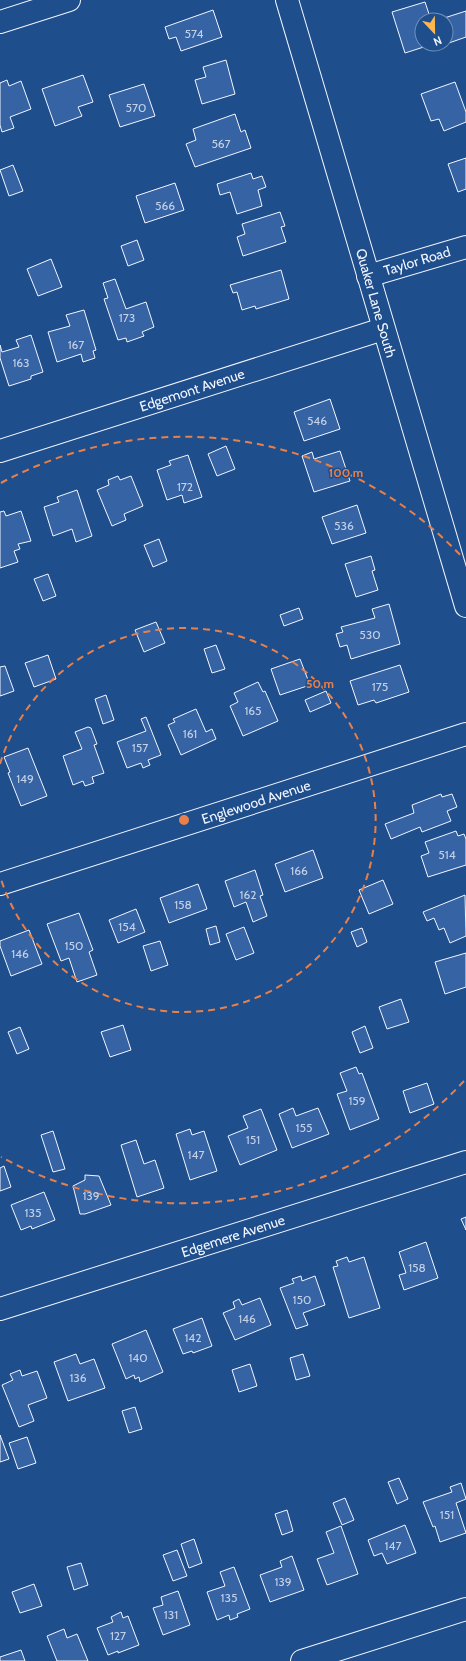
<svg xmlns="http://www.w3.org/2000/svg" width="466" height="1661" viewBox="0 0 466 1661" font-family="Cabin,sans-serif">
	<rect width="100%" height="100%" fill="#1f4e8c"/>
	<!-- building -->
	<g fill="#3563a3" stroke="#f2f6ff">
		<polygon points="425,2 431,20 422,20 422,44 433,44 405,53 392,12"/>
		<polygon points="213,10 222,37 181,51 176,37 169,39 165,27"/>
		<polygon points="466,11 466,37 446,44 446,20 438,20"/>
		<polygon points="226,60 235,94 202,104 195,80 206,77 203,67"/>
		<polygon points="83,75 93,102 78,107 82,116 55,126 42,89"/>
		<polygon points="7,80 9,86 21,81 31,109 10,117 14,128 2,132 0,125 0,83"/>
		<polygon points="455,82 466,112 466,122 444,131 439,119 431,121 421,94"/>
		<polygon points="144,84 155,116 120,127 109,95"/>
		<polygon points="235,114 241,132 245,130 251,148 195,167 186,144 196,140 193,129"/>
		<polygon points="466,158 466,189 458,192 448,164"/>
		<polygon points="13,165 23,191 9,196 0,170"/>
		<polygon points="251,173 253,179 262,176 266,187 258,190 262,206 237,214 230,192 220,195 217,184"/>
		<polygon points="175,183 184,210 145,223 136,196"/>
		<polygon points="280,212 285,226 281,227 286,242 243,256 237,237 245,234 242,224"/>
		<polygon points="137,240 144,260 128,266 121,246"/>
		<polygon points="51,259 62,287 38,296 27,269"/>
		<polygon points="281,270 289,299 256,309 255,306 242,310 237,292 233,293 230,285"/>
		<polygon points="115,279 126,309 146,302 154,327 142,332 144,336 127,342 126,338 118,340 104,299 108,298 103,283"/>
		<polygon points="84,310 96,350 93,351 95,358 83,362 81,354 57,362 48,332 70,326 66,315"/>
		<polygon points="31,335 43,372 31,376 31,379 9,386 0,358 0,345 2,352 19,347 16,340"/>
		<polygon points="330,399 340,429 304,441 294,412"/>
		<polygon points="226,446 235,469 217,476 208,454"/>
		<polygon points="340,451 350,481 314,492 302,456 312,452 314,459"/>
		<polygon points="188,455 202,497 184,503 182,495 167,500 157,470 171,465 169,461"/>
		<polygon points="118,476 120,480 131,476 143,506 124,514 126,520 112,526 97,490 109,485 108,480"/>
		<polygon points="77,490 92,536 76,542 72,529 53,536 44,507 59,502 57,497"/>
		<polygon points="357,505 366,533 332,544 322,517"/>
		<polygon points="4,511 6,516 21,511 31,541 18,544 20,549 14,551 18,562 0,568 0,512"/>
		<polygon points="159,539 167,561 153,567 144,545"/>
		<polygon points="371,556 375,570 372,571 378,590 356,597 345,564"/>
		<polygon points="48,574 56,596 43,601 34,579"/>
		<polygon points="389,604 400,644 351,659 347,645 340,647 336,634 343,632 341,627 375,618 372,609"/>
		<polygon points="299,608 303,619 284,626 280,615"/>
		<polygon points="156,622 165,643 144,652 135,630"/>
		<polygon points="216,645 225,669 212,673 204,649"/>
		<polygon points="48,655 56,679 34,687 25,663"/>
		<polygon points="300,659 310,685 280,695 271,669"/>
		<polygon points="400,665 409,692 376,703 374,700 358,705 350,681"/>
		<polygon points="5,666 14,691 0,696 0,667"/>
		<polygon points="258,682 263,692 265,691 278,721 243,736 230,706 238,702 234,693"/>
		<polygon points="326,691 331,703 310,712 305,700"/>
		<polygon points="106,695 114,720 103,724 95,699"/>
		<polygon points="196,709 206,732 212,729 216,739 181,755 168,725 175,722 173,719"/>
		<polygon points="146,717 161,755 148,760 150,765 143,768 141,763 127,768 117,742 146,731 141,719"/>
		<polygon points="88,727 91,728 97,744 94,745 104,773 92,777 94,783 85,786 83,781 73,785 63,756 82,749 75,732"/>
		<polygon points="28,748 47,796 21,806 8,773 10,772 4,757"/>
		<polygon points="441,794 442,797 452,794 457,807 447,811 451,821 422,832 420,827 391,839 385,824 414,813 412,805"/>
		<polygon points="456,831 458,836 464,834 466,839 466,865 428,877 421,856 429,853 425,842"/>
		<polygon points="313,850 323,878 285,892 275,864"/>
		<polygon points="255,870 263,895 260,896 267,916 253,922 246,902 234,907 225,881"/>
		<polygon points="383,880 393,904 369,914 359,890"/>
		<polygon points="198,884 207,909 169,923 160,898"/>
		<polygon points="465,895 466,936 450,943 444,928 439,930 434,918 427,921 423,912"/>
		<polygon points="136,909 145,932 118,943 109,920"/>
		<polygon points="79,913 93,950 89,952 97,975 77,982 69,958 61,961 47,924"/>
		<polygon points="216,926 220,942 210,945 206,929"/>
		<polygon points="244,927 254,953 236,960 226,934"/>
		<polygon points="362,928 367,942 357,947 351,932"/>
		<polygon points="29,930 42,964 11,976 0,946 0,941"/>
		<polygon points="160,941 168,965 151,971 143,946"/>
		<polygon points="466,953 466,987 445,994 435,962"/>
		<polygon points="401,999 409,1022 387,1029 379,1007"/>
		<polygon points="123,1025 131,1050 110,1057 101,1032"/>
		<polygon points="365,1026 373,1048 360,1053 352,1032"/>
		<polygon points="20,1027 29,1049 17,1054 8,1032"/>
		<polygon points="356,1067 359,1074 362,1073 379,1119 350,1130 337,1094 347,1091 340,1073"/>
		<polygon points="427,1083 434,1104 410,1113 403,1091"/>
		<polygon points="293,1108 296,1116 318,1108 329,1134 292,1148 279,1114"/>
		<polygon points="261,1109 277,1150 240,1165 228,1136 248,1128 243,1116"/>
		<polygon points="190,1129 192,1135 204,1131 217,1171 190,1180 176,1134"/>
		<polygon points="53,1131 65,1169 53,1172 41,1135"/>
		<polygon points="136,1140 144,1164 155,1160 164,1188 137,1197 121,1145"/>
		<polygon points="4,1166 11,1187 0,1191 0,1168"/>
		<polygon points="85,1175 99,1176 111,1205 85,1214 80,1214 73,1186 85,1180"/>
		<polygon points="44,1192 55,1220 32,1229 31,1226 21,1230 11,1205"/>
		<polygon points="466,1217 466,1230 461,1219"/>
		<polygon points="426,1242 438,1278 404,1290 399,1275 406,1273 399,1252"/>
		<polygon points="347,1257 349,1262 364,1257 380,1308 349,1318 333,1267 338,1266 336,1261"/>
		<polygon points="301,1276 302,1281 315,1276 325,1305 303,1313 308,1325 296,1329 280,1288 294,1283 292,1279"/>
		<polygon points="260,1298 271,1325 235,1340 223,1313 235,1308 233,1302 239,1299 242,1305"/>
		<polygon points="202,1318 212,1346 193,1353 192,1351 183,1354 173,1329"/>
		<polygon points="146,1330 163,1372 140,1382 139,1377 135,1379 134,1375 126,1379 112,1344"/>
		<polygon points="76,1354 80,1364 94,1359 105,1388 68,1401 54,1362"/>
		<polygon points="303,1354 310,1376 296,1380 290,1358"/>
		<polygon points="250,1364 257,1386 239,1392 232,1370"/>
		<polygon points="20,1370 22,1376 37,1371 47,1398 28,1405 34,1421 19,1427 2,1385 13,1380 10,1374"/>
		<polygon points="135,1407 142,1429 129,1433 122,1411"/>
		<polygon points="0,1435 9,1459 0,1462"/>
		<polygon points="27,1437 36,1463 18,1469 9,1443"/>
		<polygon points="399,1478 408,1499 397,1504 388,1482"/>
		<polygon points="461,1483 466,1499 456,1503 466,1533 440,1542 435,1526 433,1527 423,1502 452,1492 450,1487"/>
		<polygon points="345,1498 354,1520 342,1525 333,1503"/>
		<polygon points="287,1510 293,1531 282,1535 275,1514"/>
		<polygon points="405,1525 416,1553 387,1564 382,1553 374,1556 368,1540"/>
		<polygon points="341,1526 358,1574 327,1585 317,1559 334,1553 326,1532"/>
		<polygon points="194,1539 202,1563 189,1568 181,1544"/>
		<polygon points="177,1550 187,1576 173,1581 163,1555"/>
		<polygon points="292,1556 304,1590 270,1602 260,1575 282,1567 280,1561"/>
		<polygon points="81,1563 88,1585 74,1590 67,1567"/>
		<polygon points="234,1567 250,1609 237,1614 238,1617 230,1620 229,1615 217,1620 207,1592 225,1586 220,1572"/>
		<polygon points="34,1584 42,1606 20,1613 12,1592"/>
		<polygon points="178,1591 190,1625 163,1635 153,1608 163,1605 161,1597"/>
		<polygon points="121,1612 123,1618 128,1616 139,1645 118,1653 118,1651 108,1655 97,1628 113,1622 111,1617"/>
		<polygon points="64,1629 67,1638 77,1634 88,1661 57,1661 47,1636"/>
		<polygon points="21,1650 25,1661 0,1661 0,1657"/>
	</g>
	<g fill="none" stroke-linecap="round" stroke-linejoin="round">
		<defs>
			<g id="street">
				<polyline points="0,22 69,0"/>
				<polyline points="368,276 466,247"/>
				<polyline points="0,451 383,329"/>
				<polyline points="0,884 466,734"/>
				<polyline points="0,1309 466,1162"/>
				<polyline points="302,1661 466,1609"/>
			</g>
			<polyline id="secondary" points="287,0 466,606"/>
		</defs>
		<!-- street casing -->
		<use href="#street" stroke="#f2f6ff" stroke-width="24"/>
		<!-- secondary casing -->
		<use href="#secondary" stroke="#f2f6ff" stroke-width="24"/>
		<!-- street -->
		<use href="#street" stroke="#1f4e8c" stroke-width="22"/>
		<!-- secondary -->
		<use href="#secondary" stroke="#1f4e8c" stroke-width="22"/>
	</g>
	<!-- distance rings -->
	<g fill="none" stroke="#ea8049" stroke-width="2" stroke-dasharray="7 5">
		<path d="M0 764A192 192 0 1 1 0 876"/>
		<path d="M464 1081A383 383 0 0 1 1 1157M1 483A383 383 0 0 1 464 559"/>
	</g>
	<g text-anchor="middle" dominant-baseline="central" stroke-width="3" stroke-linejoin="round" paint-order="stroke">
		<!-- number labels -->
		<g font-size="12" fill="#c3d1e8">
			<text x="194" y="33">574</text>
			<text x="136" y="107">570</text>
			<text x="221" y="143">567</text>
			<text x="165" y="205">566</text>
			<text x="127" y="317">173</text>
			<text x="76" y="344">167</text>
			<text x="21" y="362">163</text>
			<text x="317" y="420">546</text>
			<text x="185" y="486">172</text>
			<text x="344" y="525">536</text>
			<text x="370" y="634">530</text>
			<text x="380" y="686">175</text>
			<text x="253" y="710">165</text>
			<text x="190" y="733">161</text>
			<text x="140" y="747">157</text>
			<text x="25" y="778">149</text>
			<text x="447" y="854">514</text>
			<text x="299" y="870">166</text>
			<text x="248" y="894">162</text>
			<text x="183" y="904">158</text>
			<text x="127" y="926">154</text>
			<text x="74" y="945">150</text>
			<text x="20" y="953">146</text>
			<text x="357" y="1100">159</text>
			<text x="304" y="1127">155</text>
			<text x="253" y="1139">151</text>
			<text x="196" y="1154">147</text>
			<text x="91" y="1195">139</text>
			<text x="33" y="1212">135</text>
			<text x="417" y="1267">158</text>
			<text x="302" y="1299">150</text>
			<text x="247" y="1318">146</text>
			<text x="193" y="1337">142</text>
			<text x="138" y="1357">140</text>
			<text x="78" y="1377">136</text>
			<text x="447" y="1514">151</text>
			<text x="393" y="1545">147</text>
			<text x="283" y="1581">139</text>
			<text x="229" y="1597">135</text>
			<text x="171" y="1614">131</text>
			<text x="118" y="1635">127</text>
		</g>
		<!-- street labels -->
		<g font-size="14" fill="#f2f6ff" stroke="#1f4e8c">
			<text transform="translate(417 261) rotate(-17)">Taylor Road</text>
			<text transform="translate(376 303) rotate(74)">Quaker Lane South</text>
			<text transform="translate(192 390) rotate(-18)">Edgemont Avenue</text>
			<text transform="translate(256 802) rotate(-18)">Englewood Avenue</text>
			<text transform="translate(233 1236) rotate(-18)">Edgemere Avenue</text>
		</g>
	</g>
	<circle cx="184" cy="820" r="6" fill="#ea8049" stroke="#1f4e8c" stroke-width="2"/>
	<g font-size="12" text-anchor="middle" font-weight="bold" fill="#ea8049" stroke="#1f4e8c" stroke-width="3" stroke-linejoin="round" paint-order="stroke">
		<text x="346" y="477">100 m</text>
		<text x="320" y="688">50 m</text>
	</g>
	<!-- north arrow -->
	<g transform="translate(434 32) rotate(158)"><circle r="19" fill="#1f4e8c" stroke="#7391ba"/>
	<path d="M0-3L7 15L0 10L-7 15Z" fill="#ffb74d"/>
	<text y="-6" font-size="11" font-weight="bold" text-anchor="middle" fill="#f2f6ff">N</text>
	</g>
</svg>
